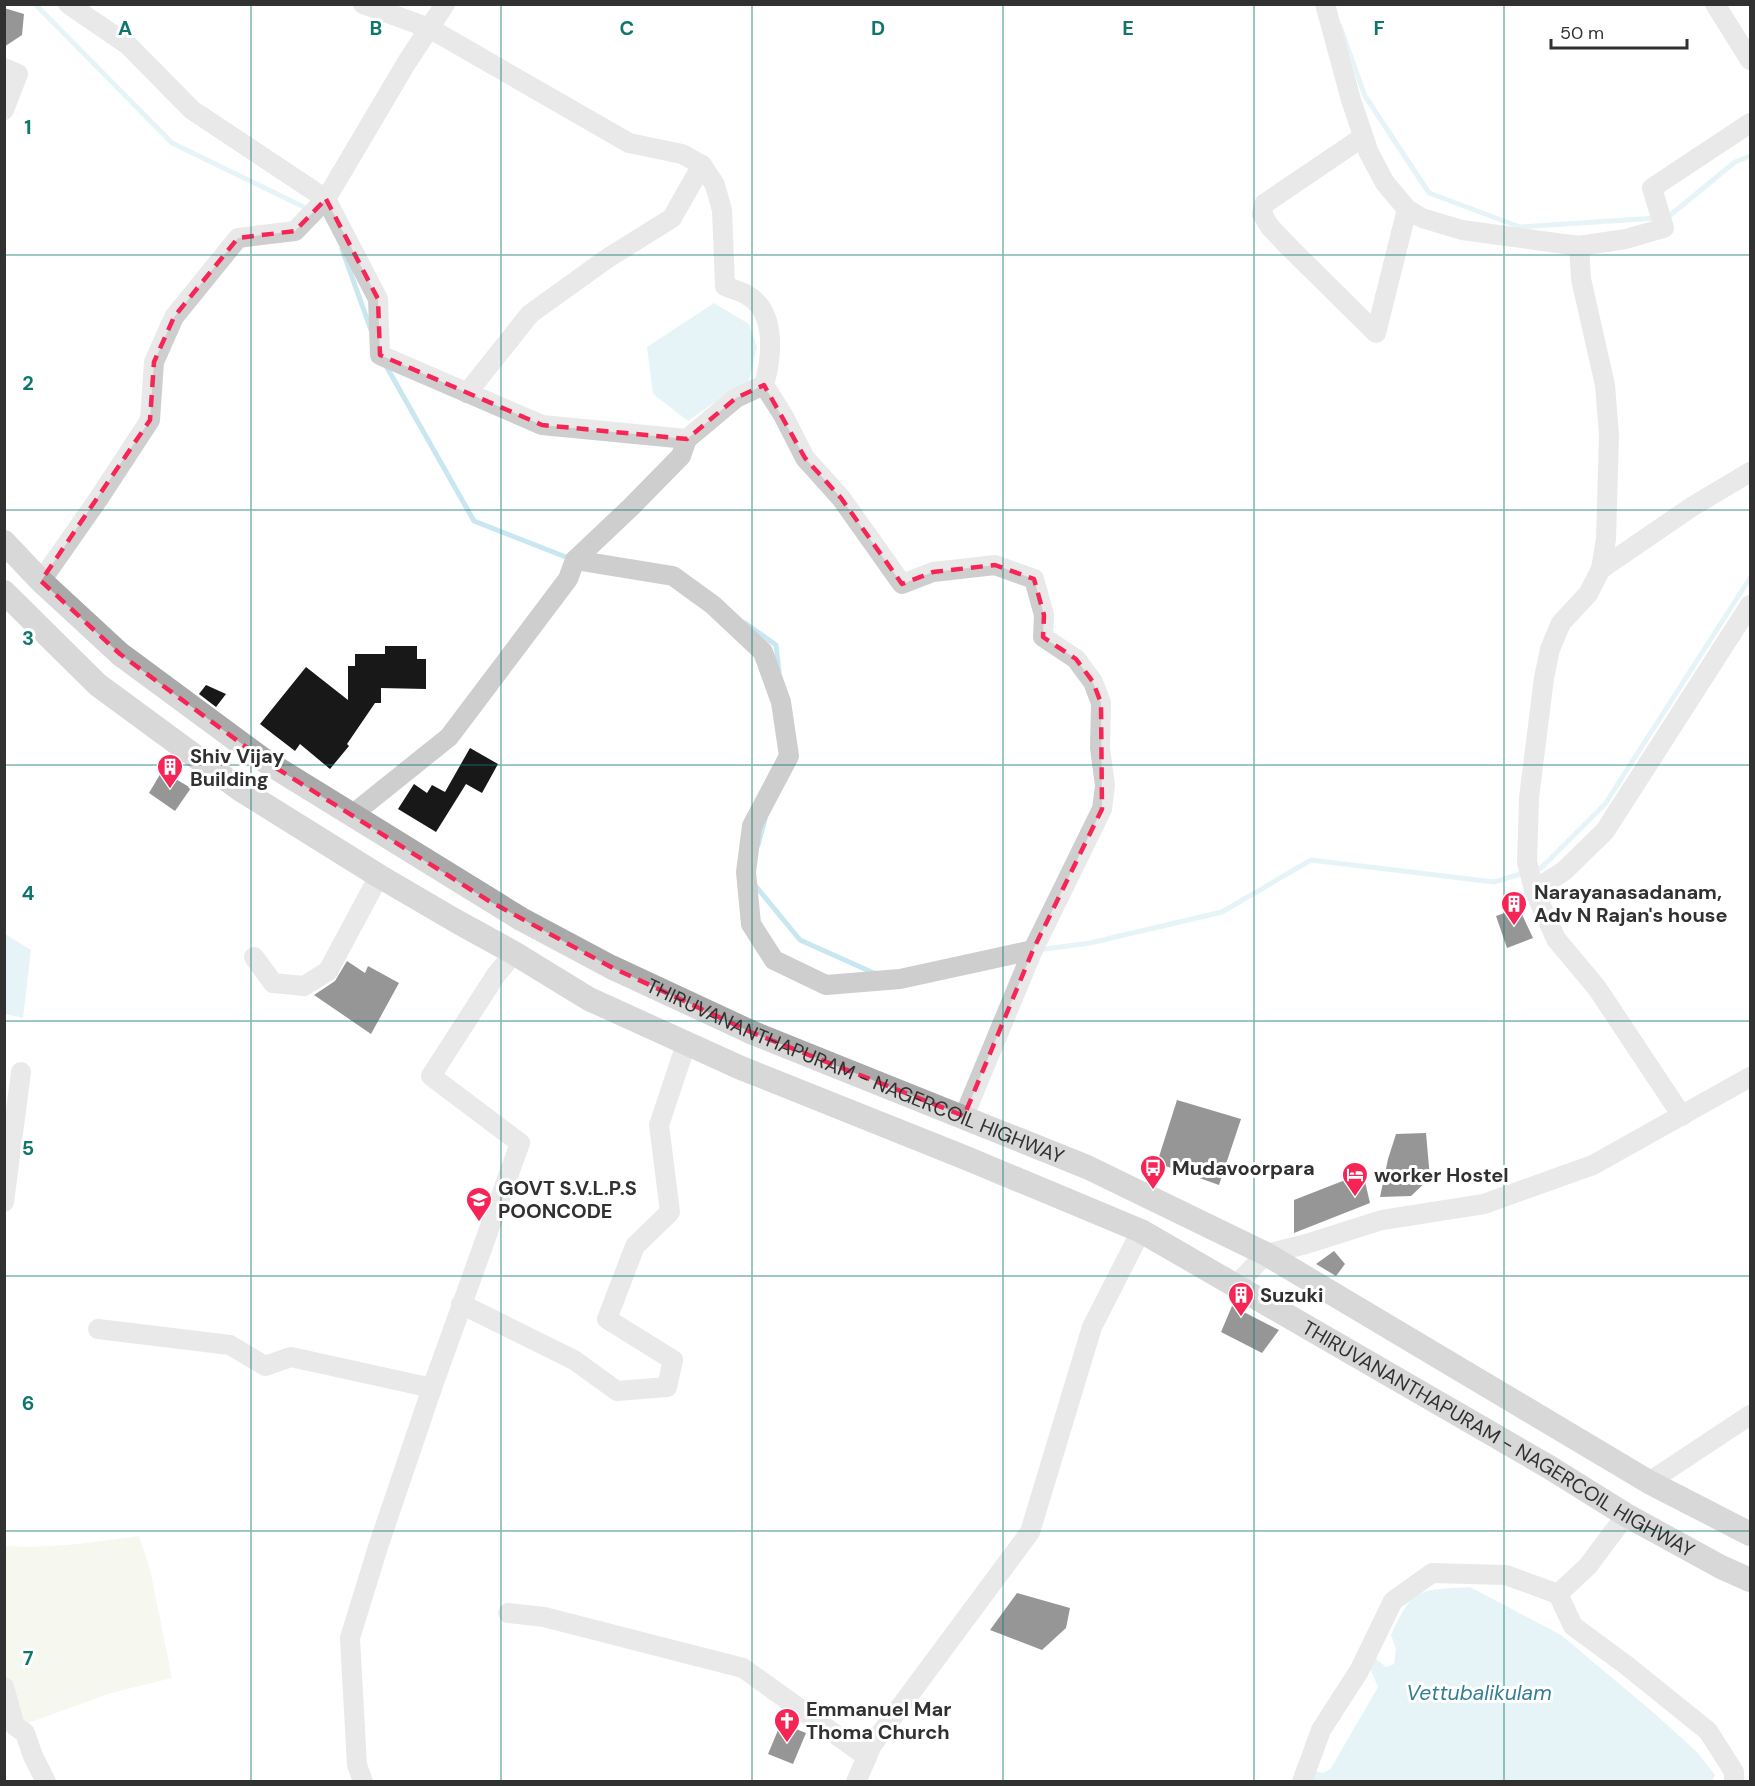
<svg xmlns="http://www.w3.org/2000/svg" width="1755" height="1786" viewBox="0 0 1755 1786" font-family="'DM Sans',sans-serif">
	<rect width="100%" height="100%" fill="#fff"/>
	<!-- green -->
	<path fill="#eaefde" d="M139 1536 150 1569 172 1678 111 1693 9 1730 5 1718V1546C49 1549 95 1542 139 1536Z"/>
	<!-- water -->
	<g fill="#c8e7f0">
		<polygon points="714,303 749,324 757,347 747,389 715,402 688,421 653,394 647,347"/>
		<polygon points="5,934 31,950 23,1018 5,1014"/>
		<path d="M1470 1587 1561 1635 1654 1713 1697 1752 1715 1775 1712 1782H1308L1314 1771 1324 1773 1331 1768 1378 1687 1370 1668 1374 1657 1386 1667 1394 1664 1396 1649 1391 1635C1413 1587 1419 1590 1470 1587Z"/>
	</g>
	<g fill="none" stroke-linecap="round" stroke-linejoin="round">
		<!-- stream -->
		<g stroke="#c8e7f0" stroke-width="5">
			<polyline points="35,4 172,143 310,210"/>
			<polyline points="1340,26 1365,96 1429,193 1520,227 1656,218"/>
			<polyline points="1668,217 1735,162 1750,156"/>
			<polyline points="342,249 371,330"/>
			<polyline points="385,364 474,521 571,559"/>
			<polyline points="745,623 776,645 779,672"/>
			<polyline points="758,845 765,819"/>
			<polyline points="754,884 800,940 876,974"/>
			<polyline points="1038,950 1090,943 1222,912 1311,860 1494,882 1541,868 1605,804 1750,578"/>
		</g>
	</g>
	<!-- building -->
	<g fill="#181818">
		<polygon points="4,8 24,14 22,35 4,47"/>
		<polygon points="385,646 417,646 417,659 426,659 426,689 381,688 381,703 375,703 347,744 349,746 330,769 300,744 295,751 260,724 306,667 348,700 348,666 355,666 355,654 385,654"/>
		<polygon points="206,685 226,694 216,707 199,694"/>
		<polygon points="470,748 498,764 482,793 466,784 436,832 398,809 414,784 427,793 432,785 445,792"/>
		<polygon points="162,771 191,788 175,811 149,793"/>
		<polygon points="1519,908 1533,938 1507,948 1496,916"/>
		<polygon points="347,961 365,973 368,966 399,983 371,1034 314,995 335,981"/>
		<polygon points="1177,1100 1241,1119 1219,1185 1157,1163"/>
		<polygon points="1426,1133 1430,1178 1411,1196 1380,1197 1388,1159 1396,1134"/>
		<polygon points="1363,1173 1370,1203 1294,1233 1294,1200"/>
		<polygon points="1334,1251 1345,1264 1336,1276 1316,1264"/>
		<polygon points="1232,1306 1279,1330 1262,1353 1221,1332"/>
		<polygon points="1017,1593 1070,1608 1066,1628 1042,1650 990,1630"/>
		<polygon points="781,1723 806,1733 793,1764 768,1754"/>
	</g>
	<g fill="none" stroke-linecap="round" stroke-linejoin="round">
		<!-- minor -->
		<g stroke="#cecece" stroke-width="20">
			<polyline points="68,4 128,45 192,110 326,199 378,299 380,355 542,425 687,439"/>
			<path d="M363 4 429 28 629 143 682 154 702 165 715 185 722 210 725 286C732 289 741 291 747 295 777 312 772 357 764 385L783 415 805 458 841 498 902 584 933 572 995 565 1034 579 1044 615 1043 637 1076 659 1093 682 1101 703 1100 748 1105 786 1102 809 1033 950 964 1116"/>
			<polyline points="1325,4 1351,100 1369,153 1385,183 1407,209 1422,218 1462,230 1579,246 1626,239 1664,228 1652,188 1750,123"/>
			<polyline points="1715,4 1750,60"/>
			<polyline points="4,68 18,74 4,110"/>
			<polyline points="1363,137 1264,204 1262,214 1270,227 1289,247 1376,333 1407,209"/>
			<polyline points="1579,246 1581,279 1605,385 1609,435 1606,539 1601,569 1588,594 1561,623 1550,649 1544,678 1529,798 1527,862 1534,890 1556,939 1597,988 1682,1116"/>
			<polyline points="467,393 530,314 608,258 672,218 702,165"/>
			<polyline points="575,560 673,576 713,605 763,652 781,702 789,756 752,826 746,872 751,924 774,960 826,985 900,979 1033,950"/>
			<polyline points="1601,569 1693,506 1750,472"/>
			<polyline points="41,581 99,498 150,420 154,362 174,317 238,238 295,231 326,199 407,62 445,4"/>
			<polyline points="353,814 449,737 568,579 575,560 631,507 681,456 687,439 736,398 764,385"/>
			<polyline points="1534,890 1564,871 1605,831 1750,605"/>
			<polyline points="254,957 273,983 304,986 328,971 379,876"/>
			<polyline points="4,1202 21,1072"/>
			<polyline points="1236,1285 1266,1254 1306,1244 1382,1220 1484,1204 1593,1165 1750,1077"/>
			<polyline points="461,1304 574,1360 617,1391 667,1387 673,1360 607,1319 635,1246 670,1212 659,1125 686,1044"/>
			<polyline points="98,1329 230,1345 265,1366 291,1357 432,1388"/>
			<polyline points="1649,1482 1750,1415"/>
			<polyline points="1558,1594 1573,1626 1626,1665 1708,1731 1734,1772 1734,1782"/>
			<polyline points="508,1613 544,1617 743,1668 867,1757"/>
			<polyline points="4,1687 15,1726 25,1733 33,1756 46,1782"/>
			<polyline points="363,1782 357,1765 350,1638 378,1547 432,1388 520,1143 431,1076 496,975 514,953"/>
			<polyline points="856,1782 872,1745 1030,1532 1092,1327 1141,1231"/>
			<polyline points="1302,1782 1321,1730 1359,1671 1393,1601 1432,1573 1506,1575 1558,1594 1588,1566 1626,1515"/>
		</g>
		<!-- major -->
		<g stroke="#a9a9a9" stroke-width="24">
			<path id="s1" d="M4 542 41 581 120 654 265 761 521 919 611 967 753 1033 1087 1167 1266 1254 1649 1482 1750 1534"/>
			<path id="s2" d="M4 592 98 685 241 790 379 876 456 921 514 953 589 999 741 1068 966 1158 1141 1231 1549 1467 1626 1515 1721 1567 1750 1580"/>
		</g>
	</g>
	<!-- marked area -->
	<path d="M0 0H1755V1786H0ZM326 199 378 299 380 355 542 425 687 439 736 398 764 385 805 458 841 498 902 584 933 572 995 565 1034 579 1044 615 1043 637 1076 659 1093 682 1101 703 1102 809 1033 950 964 1116 753 1033 611 967 489 901 265 761 120 654 41 581 150 420 154 362 174 317 238 238 295 231Z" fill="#fff" fill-opacity=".55" fill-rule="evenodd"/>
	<path fill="none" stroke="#f62556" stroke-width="4.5" stroke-dasharray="12 8" stroke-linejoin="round" d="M326 199 378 299 380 355 542 425 687 439 736 398 764 385 805 458 841 498 902 584 933 572 995 565 1034 579 1044 615 1043 637 1076 659 1093 682 1101 703 1102 809 1033 950 964 1116 753 1033 611 967 489 901 265 761 120 654 41 581 150 420 154 362 174 317 238 238 295 231Z"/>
	<!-- grid -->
	<path fill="none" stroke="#0f766e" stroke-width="1.5" stroke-opacity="0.55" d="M251 4V1782M501 4V1782M752 4V1782M1003 4V1782M1254 4V1782M1504 4V1782M4 255H1750M4 510H1750M4 765H1750M4 1021H1750M4 1276H1750M4 1531H1750"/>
	<!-- icons -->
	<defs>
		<symbol id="building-pin" viewBox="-11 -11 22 30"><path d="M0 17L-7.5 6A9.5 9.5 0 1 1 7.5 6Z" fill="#f62556" stroke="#fff"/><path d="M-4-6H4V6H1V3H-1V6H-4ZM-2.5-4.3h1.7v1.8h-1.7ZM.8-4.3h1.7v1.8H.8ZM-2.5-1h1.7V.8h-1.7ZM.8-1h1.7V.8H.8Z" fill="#fff"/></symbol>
		<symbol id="bus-pin" viewBox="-11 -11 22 30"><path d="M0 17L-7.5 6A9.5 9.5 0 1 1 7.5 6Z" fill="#f62556" stroke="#fff"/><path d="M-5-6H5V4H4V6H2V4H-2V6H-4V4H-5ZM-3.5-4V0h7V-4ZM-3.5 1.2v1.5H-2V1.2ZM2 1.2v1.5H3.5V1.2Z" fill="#fff"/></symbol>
		<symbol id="hotel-pin" viewBox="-11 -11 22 30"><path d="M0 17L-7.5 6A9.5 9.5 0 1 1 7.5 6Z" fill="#f62556" stroke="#fff"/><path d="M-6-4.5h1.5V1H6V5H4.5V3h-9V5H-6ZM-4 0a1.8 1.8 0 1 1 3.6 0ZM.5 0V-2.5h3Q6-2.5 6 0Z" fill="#fff"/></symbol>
		<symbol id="school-pin" viewBox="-11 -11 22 30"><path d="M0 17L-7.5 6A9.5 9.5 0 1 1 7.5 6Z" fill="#f62556" stroke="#fff"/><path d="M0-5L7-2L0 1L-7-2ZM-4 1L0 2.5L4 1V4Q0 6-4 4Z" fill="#fff"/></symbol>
		<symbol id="church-pin" viewBox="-11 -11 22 30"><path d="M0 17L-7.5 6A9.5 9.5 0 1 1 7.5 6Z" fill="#f62556" stroke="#fff"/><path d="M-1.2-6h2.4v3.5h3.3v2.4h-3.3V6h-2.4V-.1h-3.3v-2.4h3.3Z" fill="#fff"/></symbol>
	</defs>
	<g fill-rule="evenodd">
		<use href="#building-pin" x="155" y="752" width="30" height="40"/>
		<use href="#building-pin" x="1499" y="889" width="30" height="40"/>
		<use href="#bus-pin" x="1138" y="1153" width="30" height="40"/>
		<use href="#hotel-pin" x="1340" y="1160" width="30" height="40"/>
		<use href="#school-pin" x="464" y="1185" width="30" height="40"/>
		<use href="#building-pin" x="1226" y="1280" width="30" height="40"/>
		<use href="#church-pin" x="772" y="1706" width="30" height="40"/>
	</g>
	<g text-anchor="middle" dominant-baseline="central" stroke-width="6" stroke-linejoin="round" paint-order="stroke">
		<!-- poi labels -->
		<g font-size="20" font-weight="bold" fill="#313131" stroke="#fff" text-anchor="start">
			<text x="190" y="756">Shiv Vijay<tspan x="190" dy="23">Building</tspan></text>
			<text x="1534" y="892">Narayanasadanam,<tspan x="1534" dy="23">Adv N Rajan's house</tspan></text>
			<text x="1172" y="1168">Mudavoorpara</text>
			<text x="1374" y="1175">worker Hostel</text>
			<text x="498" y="1188">GOVT S.V.L.P.S<tspan x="498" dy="23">POONCODE</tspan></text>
			<text x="1260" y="1295">Suzuki</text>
			<text x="806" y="1709">Emmanuel Mar<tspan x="806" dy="23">Thoma Church</tspan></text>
		</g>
		<!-- street labels -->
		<g font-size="20" fill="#313131" stroke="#fff">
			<text stroke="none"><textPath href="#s1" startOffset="1010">THIRUVANANTHAPURAM - NAGERCOIL HIGHWAY</textPath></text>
			<text stroke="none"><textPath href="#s2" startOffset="1728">THIRUVANANTHAPURAM - NAGERCOIL HIGHWAY</textPath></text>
		</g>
		<!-- water labels -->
		<g font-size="21" font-style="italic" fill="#347e95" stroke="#fff">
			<text x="1479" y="1693">Vettubalikulam</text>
		</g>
	</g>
	<g font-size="20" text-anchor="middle" font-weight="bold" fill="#0f766e" stroke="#fff" stroke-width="6" stroke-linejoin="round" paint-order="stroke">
		<text x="125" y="35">A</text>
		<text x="376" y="35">B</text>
		<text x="627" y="35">C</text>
		<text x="878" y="35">D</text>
		<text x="1128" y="35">E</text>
		<text x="1379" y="35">F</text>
		<text x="28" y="134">1</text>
		<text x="28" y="390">2</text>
		<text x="28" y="645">3</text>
		<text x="28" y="900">4</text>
		<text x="28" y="1155">5</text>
		<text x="28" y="1410">6</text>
		<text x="28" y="1665">7</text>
	</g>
	<!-- border -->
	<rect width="1755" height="1786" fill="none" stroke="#313131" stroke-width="12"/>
	<!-- scale -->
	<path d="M1551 39v9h136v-9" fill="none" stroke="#313131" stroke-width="3"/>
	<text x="1560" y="39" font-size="18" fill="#313131" stroke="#ffffff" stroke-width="4.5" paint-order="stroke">50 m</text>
</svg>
